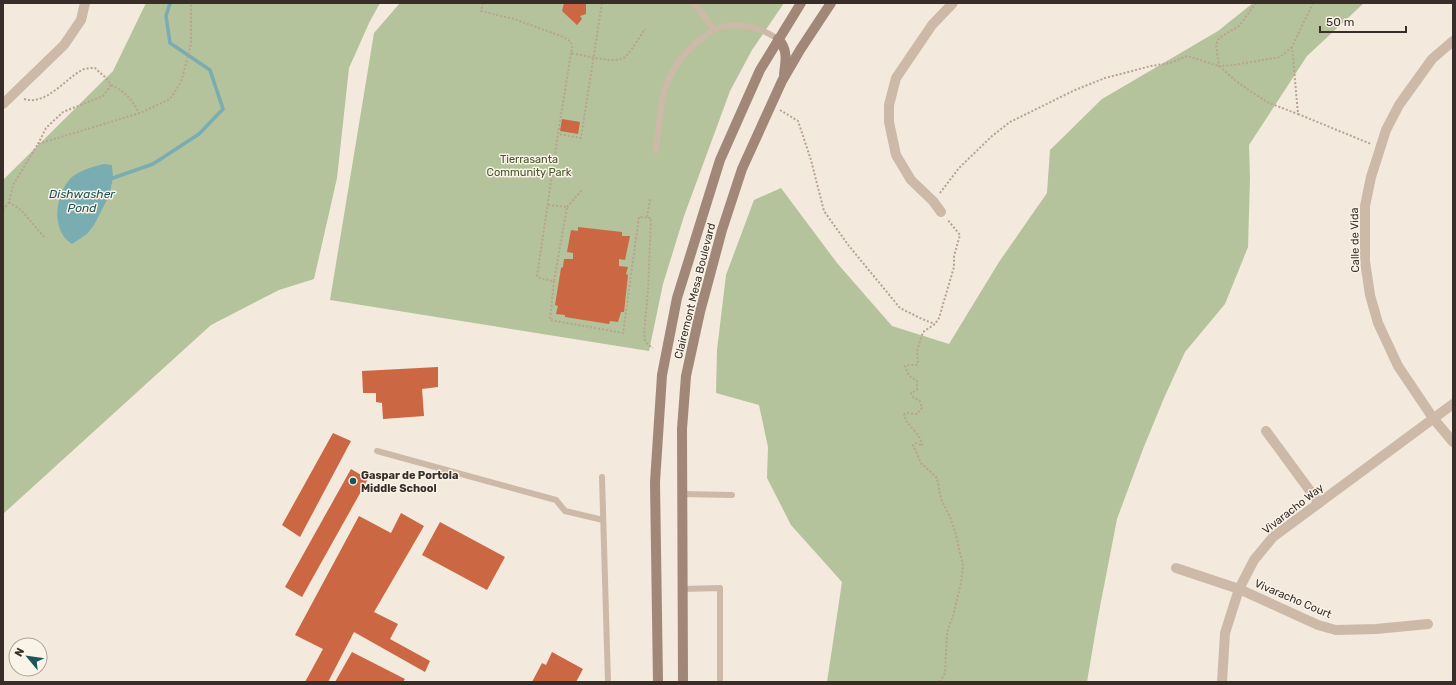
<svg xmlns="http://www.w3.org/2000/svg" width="1456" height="685" viewBox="0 0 1456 685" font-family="Rubik,sans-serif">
	<rect width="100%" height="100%" fill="#f3e9dc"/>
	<!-- green -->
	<g fill="#b4c39b">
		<polygon points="146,3 380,3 369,23 349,68 337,178 314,279 279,290 211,325 3,514 3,180 113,71"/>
		<polygon points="400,3 784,3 752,50 730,91 684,216 663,284 649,351 330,300 374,33"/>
		<polygon points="1253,3 1364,3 1307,56 1249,145 1250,178 1248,247 1225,304 1185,352 1164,398 1143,449 1117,519 1098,617 1087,682 827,682 842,582 791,525 767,478 768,447 759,405 716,393 717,350 726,275 754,200 781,188 837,263 892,326 949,344 999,262 1047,193 1050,150 1102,99 1218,31"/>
	</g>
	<!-- water -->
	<path fill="#79adb1" d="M103 164 112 165 113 178 109 196 94 225 87 234 72 244C51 231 55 197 69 180 77 171 92 167 103 164Z"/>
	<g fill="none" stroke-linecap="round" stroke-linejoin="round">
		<!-- stream -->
		<polyline stroke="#79adb1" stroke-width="3.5" points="113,178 153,164 199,134 223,109 210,70 170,43 166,16 170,3"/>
	</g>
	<!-- building -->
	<g fill="#cb6742">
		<polygon points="564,3 586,3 586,14 580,16 582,19 577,25 562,11"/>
		<polygon points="562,119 580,122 578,134 560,131"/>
		<polygon points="578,227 622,232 622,236 630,236 625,260 619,259 619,266 628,267 626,274 628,275 624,312 621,312 618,322 610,321 609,324 565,317 565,315 556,314 558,306 555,305 561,268 563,267 564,259 573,259 573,253 567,252 571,230 578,231"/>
		<polygon points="438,367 438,387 422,389 424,416 383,419 382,403 376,402 376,393 363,393 362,371"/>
		<polygon points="333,433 351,441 300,537 282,525"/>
		<polygon points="351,469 368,479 302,597 285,587"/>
		<polygon points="401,513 424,526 374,612 398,624 390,639 430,661 425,672 354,632 328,682 305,682 323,649 295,635 359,516 391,533"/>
		<polygon points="440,522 505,557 487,590 422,555"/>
		<polygon points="352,652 405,679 403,682 335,682"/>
		<polygon points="552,652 583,669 576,682 532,682 542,663 546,665"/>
	</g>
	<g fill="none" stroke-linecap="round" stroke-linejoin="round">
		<!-- path -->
		<g stroke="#b8a391" stroke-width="2" stroke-dasharray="2 2" stroke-linecap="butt">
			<path d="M483 3 481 11 514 19 561 36C571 41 574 43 571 53 583 55 617 65 625 57 633 49 639 38 645 29"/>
			<polyline points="1256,3 1239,26 1219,38 1216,45 1219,66 1234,65 1280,57 1292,47"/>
			<polyline points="1313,3 1292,47 1298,114 1371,144"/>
			<polyline points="571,53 558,134 581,138 602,3"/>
			<path d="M111 85C125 91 132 100 139 113"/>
			<path d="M24 99C46 106 65 79 82 70 86 68 91 68 95 68L106 78 111 85 103 96 63 112 46 128 38 144"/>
			<polyline points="780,110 798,121 811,160 824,211 849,246 900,308 922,319 935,324"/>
			<polyline points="940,193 959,168 992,136 1010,122 1075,90 1105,78 1151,66 1170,63 1187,56 1219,66 1236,81 1250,91 1269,103 1298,114"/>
			<polyline points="9,202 22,211 44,237"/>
			<polyline points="548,205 567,207 554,281 542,279 537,276 558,134"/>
			<polyline points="567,207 583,189"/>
			<polyline points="3,210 9,202 13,185 38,144 140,113 170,99 181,82 191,44 191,3"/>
			<polyline points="647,217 650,199"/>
			<polyline points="554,281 550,320 623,333 639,217 651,218 648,291 644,333 645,340 648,345 653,348"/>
			<path d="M940 682 945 673 947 632 953 616 961 583 963 566 956 535 951 519 941 499 937 478 921 463 913 445 916 443 922 446C920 431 906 426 904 415L906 413 917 414 922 408 920 401 913 397 911 393 917 390V381L909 376 905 366 909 365H917L918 363 917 351 923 332 935 324 939 318 954 267V256L960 235 947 219"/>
		</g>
		<!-- lane -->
		<g stroke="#ccb9a7" stroke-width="6">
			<polyline points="694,3 714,29"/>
			<path d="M656 151C658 133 659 114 663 97 669 70 684 52 705 36 710 32 715 28 721 27 742 22 761 28 778 39"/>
			<polyline points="377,451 556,500 565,511 603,520"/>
			<polyline points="602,477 608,682"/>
			<polyline points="682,494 732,495"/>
			<polyline points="682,589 720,588 720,682"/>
		</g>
		<!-- street -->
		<g stroke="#ccb9a7" stroke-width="10">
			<polyline points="1453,41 1432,59 1399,105 1386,130 1371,177 1365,206 1365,261 1370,295 1378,323 1398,366 1433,418 1453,442"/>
			<polyline points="3,104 64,45 81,20 85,3"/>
			<polyline points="941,212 933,201 911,180 896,155 889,122 889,105 896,78 932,25 953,3"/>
			<polyline points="1266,431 1319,503"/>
			<polyline points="1176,568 1239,589 1318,625 1336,630 1376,629 1428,624"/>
			<polyline points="1222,682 1225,633 1239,589 1254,560 1273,537 1453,404"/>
		</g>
		<!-- secondary -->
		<g stroke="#a08778" stroke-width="10">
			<path d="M778 39C788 49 786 61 784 74"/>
			<polyline points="658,682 655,482 662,375 677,298 720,160 760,70 801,3"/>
			<polyline points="683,682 682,429 686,376 700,312 722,230 742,169 782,81 800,50 831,3"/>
		</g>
	</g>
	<!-- markers -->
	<circle fill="#1b555b" stroke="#faf3e8" stroke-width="1.5" cx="353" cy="481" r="4"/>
	<g text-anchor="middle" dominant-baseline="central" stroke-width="3" stroke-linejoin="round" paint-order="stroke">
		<!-- park labels -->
		<g font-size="11" fill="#46572a" stroke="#faf3e8">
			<text x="529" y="159">Tierrasanta<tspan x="529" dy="13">Community Park</tspan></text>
		</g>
		<!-- street labels -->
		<g font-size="11" fill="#382d28" stroke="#faf3e8">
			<text transform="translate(1355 240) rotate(-91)">Calle de Vida</text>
			<text transform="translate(695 291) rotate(-76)">Clairemont Mesa Boulevard</text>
			<text transform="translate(1293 509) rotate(-38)">Vivaracho Way</text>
			<text transform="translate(1293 599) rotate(23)">Vivaracho Court</text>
		</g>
		<!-- poi labels -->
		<g font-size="11" font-weight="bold" fill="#382d28" stroke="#faf3e8" text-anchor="start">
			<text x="361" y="475">Gaspar de Portola<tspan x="361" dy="13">Middle School</tspan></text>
		</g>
		<!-- water labels -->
		<g font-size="12" font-style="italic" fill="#1b555b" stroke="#faf3e8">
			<text x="82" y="194">Dishwasher<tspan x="82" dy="14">Pond</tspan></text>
		</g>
	</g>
	<!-- border -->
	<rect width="1456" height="685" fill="none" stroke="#382d28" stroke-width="8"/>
	<!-- north arrow -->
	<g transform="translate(28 657) rotate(299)"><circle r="19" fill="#faf3e8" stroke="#aca49b"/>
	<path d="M0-3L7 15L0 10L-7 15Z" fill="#1b555b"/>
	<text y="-6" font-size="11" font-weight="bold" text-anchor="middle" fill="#382d28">N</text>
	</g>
	<!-- scale -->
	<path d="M1320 26v6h86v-6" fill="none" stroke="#382d28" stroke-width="2"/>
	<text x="1326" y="26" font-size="12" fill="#382d28" stroke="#faf3e8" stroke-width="3" paint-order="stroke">50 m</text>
</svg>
